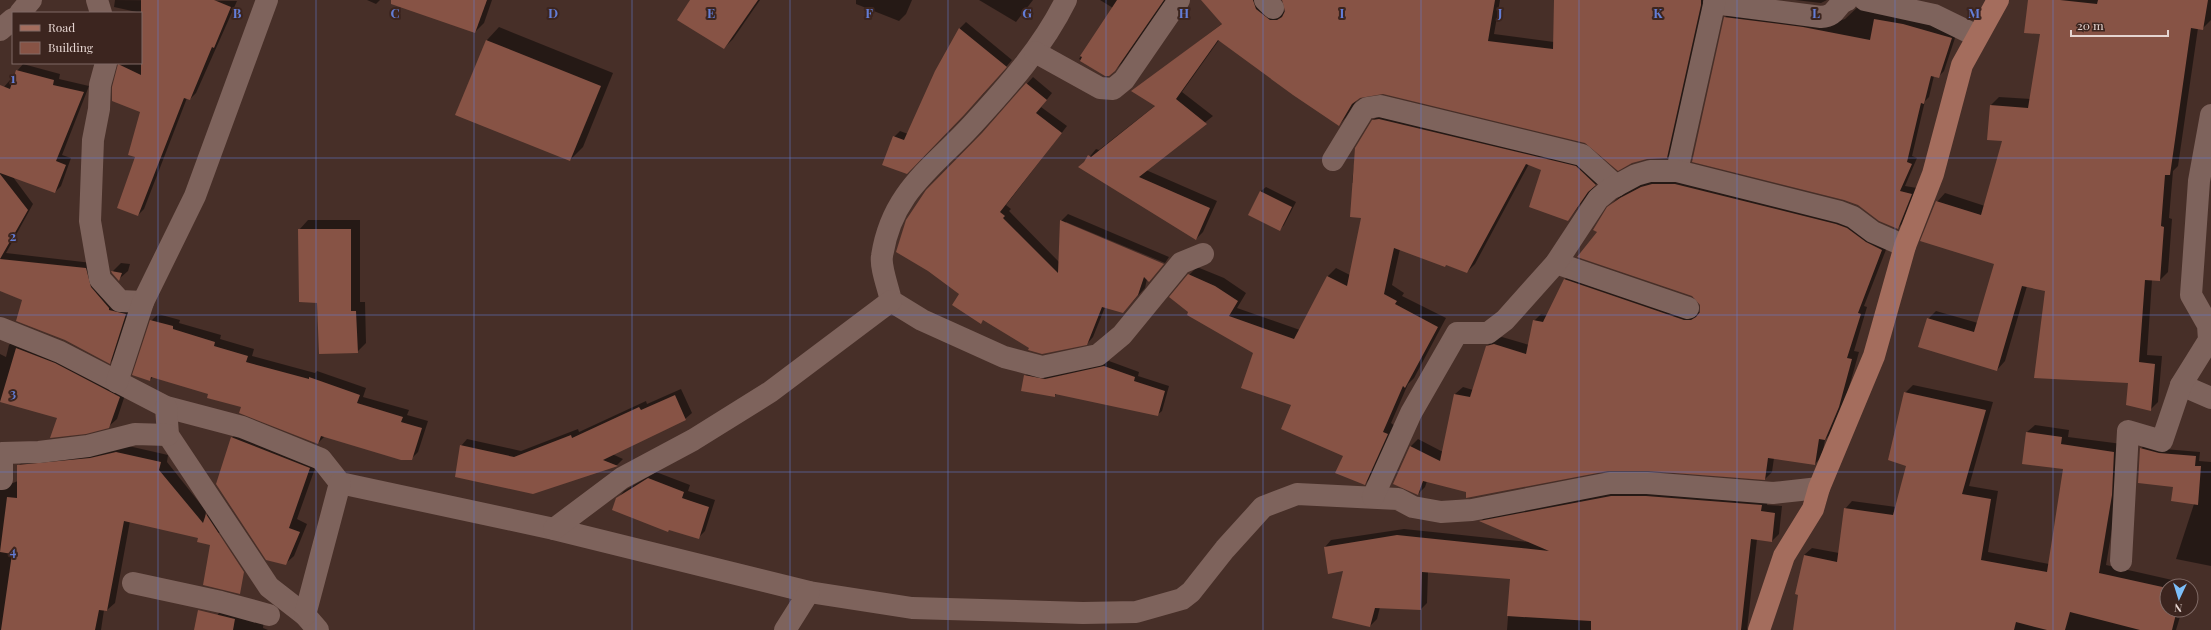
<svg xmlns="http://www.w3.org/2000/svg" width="2211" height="630" viewBox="0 0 2211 630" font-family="'Playfair Display',serif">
	<rect width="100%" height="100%" fill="#472f28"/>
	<!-- shadow -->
	<g fill="#0007">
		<polygon points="115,0 237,1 196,93 190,99 187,98 144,209 138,215 137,156 141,112 119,65 141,63 141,13 114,7"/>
		<polygon points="367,0 380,0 376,4"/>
		<polygon points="430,0 492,0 484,23 475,32"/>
		<polygon points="691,0 760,0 733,39 724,48"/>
		<polygon points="856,0 912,0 906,14 899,21 856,4"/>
		<polygon points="979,0 1033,0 1016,22"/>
		<polygon points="1100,0 1166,0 1122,63 1114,71 1106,75 1079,59 1113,8"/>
		<polygon points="1202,0 1262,0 1278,13 1286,11 1282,0 1500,0 1494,34 1554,42 1555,0 1707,0 1674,150 1667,158 1585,142 1383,93 1358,98 1346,117 1339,125 1219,40 1182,92 1213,116 1146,170 1217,201 1203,232 1196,239 1087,160 1096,149 1099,150 1156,105 1133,91 1223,23"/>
		<polygon points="1795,0 1827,0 1821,3"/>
		<polygon points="2029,0 2211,0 2211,20 2203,28 2198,28 2178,166 2173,171 2169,218 2172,219 2168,272 2160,280 2152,280 2147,355 2162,356 2158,402 2150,410 2129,382 2046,290 2027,286 2005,361 1997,370 1928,319 1936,311 1978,323 1995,263 1937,202 1945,193 1985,206 2003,140 1991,105 1999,97 2031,99 2041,34"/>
		<polygon points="1862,3 1957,32 1944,71 1938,77 1934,76 1929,97 1925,101 1912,156 1917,158 1905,186 1917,188 1904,222 1898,228 1725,17 1731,12 1829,24 1845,19"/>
		<polygon points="966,22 1012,60 983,94 907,173 894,137 900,131 908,134 936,72 960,28"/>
		<polygon points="499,27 613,73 583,147 570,160 456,114 487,40"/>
		<polygon points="23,64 60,74 59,79 89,86 62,155 71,158 61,186 55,192 13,177 33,204 6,253 92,263 131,308 116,356 110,363 23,300 0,290 0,97 4,87 10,80 14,81 17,71"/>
		<polygon points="1033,77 1052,93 1041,107 1067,126 1006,205 1011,209 1009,211 1059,262 1061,221 1068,214 1169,257 1165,263 1066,222 1066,224 1163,265 1149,280 1147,279 1145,288 1123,312 1105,307 1093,337 1087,344 1030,347 984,319 981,322 960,294 983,133"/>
		<polygon points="1382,112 1584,158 1603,176 1568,220 1542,170 1529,164 1475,264 1467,272 1400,249 1392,285 1404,293 1402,296 1446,318 1414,378 1408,384 1391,423 1395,426 1373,475 1365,484 1344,455 1292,405 1254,353 1189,312 1189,275 1197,267 1224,278 1246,293 1237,308 1300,330 1328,276 1336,268 1350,275 1362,217 1354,183 1352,183 1356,148 1373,120"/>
		<polygon points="1660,177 1844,217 1889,242 1864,306 1867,307 1854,351 1859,352 1846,398 1832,432 1825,440 1822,456 1815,464 1774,458 1772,472 1765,479 1648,470 1608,470 1467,491 1427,481 1425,487 1418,494 1394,484 1411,446 1418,439 1443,452 1455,394 1463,387 1473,390 1487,346 1494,339 1502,337 1529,345 1534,321 1541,314 1548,315 1565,279 1572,272 1692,313 1701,312 1701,305 1693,295 1599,231 1608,208 1616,200 1625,192 1649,180"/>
		<polygon points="1266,187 1296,202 1284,225 1280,230 1249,214 1261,191"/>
		<polygon points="308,220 360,220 360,302 365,302 366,343 357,352 318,302 299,230"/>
		<polygon points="121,263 130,264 128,271 119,279 113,271"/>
		<polygon points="158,314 180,320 179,323 221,335 220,339 254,349 252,356 315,373 317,371 366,388 363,397 409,410 407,415 428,421 418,452 411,459 325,436 318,443 242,406 209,393 153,377 150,380 151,321"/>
		<polygon points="17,337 127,389 117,419 108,427 58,417 0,401 0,354 6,357 9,345"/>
		<polygon points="1109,361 1139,372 1138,376 1169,386 1162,411 1157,415 1057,393 1054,396 1025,376 1030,371 1050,375"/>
		<polygon points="1913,385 1993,402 1969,486 1998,491 1988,552 2049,564 2064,468 2027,432 2035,425 2069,430 2068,437 2122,444 2119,487 2106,565 2190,584 2189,586 2167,586 2167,610 2182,610 2176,630 1794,630 1804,555 1812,548 1839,553 1845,509 1852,501 1896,507 1907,466 1905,393"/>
		<polygon points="681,389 692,413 685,419 612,454 623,459 617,465 533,493 461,446 467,439 521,451 578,429 579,432 646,401 647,404"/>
		<polygon points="240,429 318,460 297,519 307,524 294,556 285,564 232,438"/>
		<polygon points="2145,444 2164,449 2200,452 2199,461 2211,462 2211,566 2176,559 2194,504 2174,487 2141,449"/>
		<polygon points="124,445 168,455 167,462 206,511 205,517 211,511 223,529 219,533 201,527 130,521 115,603 107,610 104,610 101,630 0,630 0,481 10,484 18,481 18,466 26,458"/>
		<polygon points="656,472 690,485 688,491 715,500 705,531 698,538 670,529 668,531 617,499 624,491"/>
		<polygon points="1619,489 1768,498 1767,505 1782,506 1779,534 1772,541 1757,539 1747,630 1507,630 1511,578 1428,572 1427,603 1421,609 1380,607 1377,619 1370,626 1345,570 1325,547 1331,540 1404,529 1529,542 1481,521 1487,515"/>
		<polygon points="224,608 264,619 263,628 268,630 213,630 218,614"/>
	</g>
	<!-- building -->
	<g fill="#875345">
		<polygon points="141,0 214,0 231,7 214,48 212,47 190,100 184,98 138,216 117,208 135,157 128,155 140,112 112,101 112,87 118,64 141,75"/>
		<polygon points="391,0 487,0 475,33 391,4"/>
		<polygon points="690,0 758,0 724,49 677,20"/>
		<polygon points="1117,0 1164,0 1115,71 1109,76 1105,76 1080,61 1082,57 1080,56"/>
		<polygon points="1201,0 1253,0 1256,9 1270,20 1277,20 1282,17 1285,11 1282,0 1495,0 1488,41 1553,49 1554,0 1701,0 1701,5 1667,158 1647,159 1632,163 1618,171 1585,143 1383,94 1360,98 1352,104 1339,126 1293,95 1218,40 1176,99 1207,124 1139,177 1210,208 1196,240 1078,167 1084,162 1088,155 1091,157 1155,106 1131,91 1222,24"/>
		<polygon points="2028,0 2060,0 2097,4 2098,0 2208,0 2203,30 2191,28 2170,175 2165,175 2161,226 2164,227 2160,281 2145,280 2139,362 2155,364 2151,411 2126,405 2128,383 2034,378 2045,291 2022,286 1997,371 1918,347 1927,318 1974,332 1994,264 1920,241 1936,201 1981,215 2002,141 1987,140 1990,105 2028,108 2040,34 2024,33"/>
		<polygon points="1724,17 1803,27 1870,40 1874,19 1903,24 1952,38 1939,78 1931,76 1924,104 1921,103 1907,162 1912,164 1900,191 1912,194 1898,229 1879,221 1858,205 1844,200 1692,162"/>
		<polygon points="959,28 1007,67 964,115 907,174 882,165 893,136 904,140 935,71"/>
		<polygon points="486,40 601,86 570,161 455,115"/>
		<polygon points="16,70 54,80 53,85 84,92 56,161 66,165 55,193 0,173 0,85 10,89"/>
		<polygon points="1026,83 1047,100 1036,113 1062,133 1000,212 1005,216 1003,218 1058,273 1060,220 1164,264 1149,282 1144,277 1138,295 1123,313 1102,307 1087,345 1042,354 1028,350 1029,348 983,320 981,324 952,305 959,294 928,271 896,252 906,220 926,190 982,133"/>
		<polygon points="1379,119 1576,166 1596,185 1588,192 1568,221 1529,207 1541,170 1526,164 1467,273 1446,265 1445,267 1394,248 1384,294 1397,301 1395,304 1438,327 1405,388 1403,386 1383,432 1388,434 1365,485 1335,473 1343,456 1281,429 1291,405 1241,388 1253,353 1187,315 1188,312 1169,297 1188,274 1215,286 1238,301 1229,316 1294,339 1327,276 1347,286 1361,218 1350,217 1355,148 1372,120"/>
		<polygon points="0,174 28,210 0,259 86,268 91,287 109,308 109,310 126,314 110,364 65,340 16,321 22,300 0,291"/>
		<polygon points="1652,184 1675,184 1836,224 1847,228 1866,242 1882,250 1858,313 1861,314 1847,358 1852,359 1839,407 1825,440 1819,439 1815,465 1768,458 1765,480 1648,471 1608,471 1466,498 1466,492 1423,481 1418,495 1393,484 1410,446 1440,461 1454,394 1470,397 1486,346 1494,344 1526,354 1533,320 1543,322 1564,279 1684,320 1691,320 1696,317 1700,312 1700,305 1692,296 1577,257 1597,232 1593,230 1607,207 1620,198 1641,187"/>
		<polygon points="1260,191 1292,207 1280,231 1248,215"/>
		<polygon points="298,229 351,229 351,311 356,311 358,353 319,354 317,303 299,302"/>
		<polygon points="111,271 122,273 119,281 112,273"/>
		<polygon points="150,320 173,326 173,329 215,342 214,346 248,356 246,362 309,379 309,377 360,395 357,403 403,417 401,422 422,428 412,460 401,460 321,436 318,444 239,413 241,407 207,398 208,394 151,377 150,381 132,375"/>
		<polygon points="16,348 55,363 120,397 109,428 86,434 50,438 57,418 0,402"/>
		<polygon points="1104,366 1135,377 1134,381 1165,391 1158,416 1055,394 1055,397 1021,391 1024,375 1045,379"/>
		<polygon points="1904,392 1986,410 1962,494 1991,499 1981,560 2047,572 2063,469 2022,464 2026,432 2062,437 2061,444 2114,452 2112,495 2099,573 2167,588 2167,610 2177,610 2172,630 2140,630 2070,612 2065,630 2047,630 2016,622 2014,630 1793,630 1798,595 1795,594 1804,555 1837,562 1844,508 1893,515 1906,466 1888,460"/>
		<polygon points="675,395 686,420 603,460 618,466 533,494 455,477 460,445 514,457 571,435 572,438 639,407 641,410"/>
		<polygon points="231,437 310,468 289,528 300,532 286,565 266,560 216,484"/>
		<polygon points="2140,448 2159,453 2196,456 2195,466 2201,466 2198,505 2171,501 2173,487 2138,483"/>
		<polygon points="116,452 161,462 159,470 203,523 206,514 244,572 240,594 203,585 210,545 197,542 198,538 124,521 107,611 99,610 95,630 1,630 12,554 0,552 7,497 17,498 17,465 90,458"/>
		<polygon points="648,478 684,492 682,498 709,507 699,539 669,530 668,532 612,510 616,498"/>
		<polygon points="1611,496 1646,496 1762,505 1761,511 1775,513 1772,542 1751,539 1741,630 1591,630 1591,621 1507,616 1510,579 1422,572 1421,610 1375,608 1370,627 1332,618 1343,571 1328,574 1324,547 1397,535 1549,551 1479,521"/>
		<polygon points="198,610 235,619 233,630 194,630"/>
	</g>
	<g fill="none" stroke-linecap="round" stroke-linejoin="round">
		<!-- minor -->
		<g stroke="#7e635c" stroke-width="22">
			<polyline points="97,0 101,13"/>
			<path d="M1066 0C1043 47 1008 86 973 124 933 168 892 191 882 256 880 267 889 290 891 301L922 320 1004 357 1042 367 1098 355 1122 335 1181 263 1203 254"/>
			<polyline points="1265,0 1273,8"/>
			<polyline points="1865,0 1934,15 1977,36"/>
			<path d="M1714 3 1821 17C1838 16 1835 4 1847 0"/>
			<polyline points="20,13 31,0"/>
			<polyline points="0,30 13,19"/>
			<polyline points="1035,52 1100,88 1113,89 1124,80 1179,0"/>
			<polyline points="106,63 100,85 99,109 93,140 90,221 100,279 120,301 143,302"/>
			<polyline points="1333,160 1363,111 1367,108 1380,106 1582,155 1616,186"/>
			<polyline points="1677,171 1715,0"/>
			<polyline points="1556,263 1688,308"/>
			<polyline points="0,328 60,352 166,407 242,427 321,459 340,483 554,529 809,592 912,608 1083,613 1136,612 1182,599 1191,592 1225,549 1263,507 1297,494 1398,499 1413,507 1441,512 1472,510 1610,483 1647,483 1773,493 1819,488"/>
			<polyline points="117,382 143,302 195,196 267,0"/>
			<polyline points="2181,385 2211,398"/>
			<polyline points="166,407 168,435 269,587 305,615 318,630"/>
			<polyline points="0,479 2,479 2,453 39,452 88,446 135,434 168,435"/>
			<polyline points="1373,497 1411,413 1457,333 1488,333 1505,320 1556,263 1598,199 1610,189 1636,175 1650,171 1677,171 1840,212 1853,217 1873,232 1905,246"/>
			<polyline points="554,529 622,478 693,440 770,392 891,301"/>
			<polyline points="2121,561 2128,431 2162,441 2181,385 2209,340 2208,325 2191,295 2199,181 2211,115"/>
			<polyline points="133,583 221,602 269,615"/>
			<polyline points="305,615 340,483"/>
			<polyline points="785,630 809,592"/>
		</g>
		<!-- major -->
		<polyline stroke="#a46d5d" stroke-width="22" points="1759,630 1784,556 1813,509 1819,488 1874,356 1905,246 1933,174 1962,65 1998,0"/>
	</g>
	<!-- grid -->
	<path fill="none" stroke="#637dd6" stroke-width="1" stroke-opacity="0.55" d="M158 0V630M316 0V630M474 0V630M632 0V630M790 0V630M948 0V630M1106 0V630M1263 0V630M1421 0V630M1579 0V630M1737 0V630M1895 0V630M2053 0V630M0 158H2211M0 315H2211M0 472H2211"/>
	<g font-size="13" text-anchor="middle" font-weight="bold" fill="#637dd6" stroke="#3c251f" stroke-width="4" stroke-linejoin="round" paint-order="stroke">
		<text x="237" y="18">B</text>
		<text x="395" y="18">C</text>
		<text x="553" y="18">D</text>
		<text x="711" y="18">E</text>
		<text x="869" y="18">F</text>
		<text x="1027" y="18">G</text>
		<text x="1184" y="18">H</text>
		<text x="1342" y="18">I</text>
		<text x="1500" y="18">J</text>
		<text x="1658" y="18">K</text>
		<text x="1816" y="18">L</text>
		<text x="1974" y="18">M</text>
		<text x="13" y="83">1</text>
		<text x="13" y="241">2</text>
		<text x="13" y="398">3</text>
		<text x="13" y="556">4</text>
	</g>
	<!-- legend -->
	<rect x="12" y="12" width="130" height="52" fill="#3c251f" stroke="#806b66"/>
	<rect x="20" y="25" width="20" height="6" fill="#a46d5d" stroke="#806b66"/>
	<text x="48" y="32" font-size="12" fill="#e5d5d1">Road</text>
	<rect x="20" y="42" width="20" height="12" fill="#875345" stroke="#806b66"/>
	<text x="48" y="52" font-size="12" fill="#e5d5d1">Building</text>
	<!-- north arrow -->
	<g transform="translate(2179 598) rotate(184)"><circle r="19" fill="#3c251f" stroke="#806b66"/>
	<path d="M0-3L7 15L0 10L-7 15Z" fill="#7cbef9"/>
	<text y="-6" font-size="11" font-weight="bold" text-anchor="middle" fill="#e5d5d1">N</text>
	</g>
	<!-- scale -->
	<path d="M2071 30v6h97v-6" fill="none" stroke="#e5d5d1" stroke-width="2"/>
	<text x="2077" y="30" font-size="12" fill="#e5d5d1" stroke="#3c251f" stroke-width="3" paint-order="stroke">20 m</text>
</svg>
